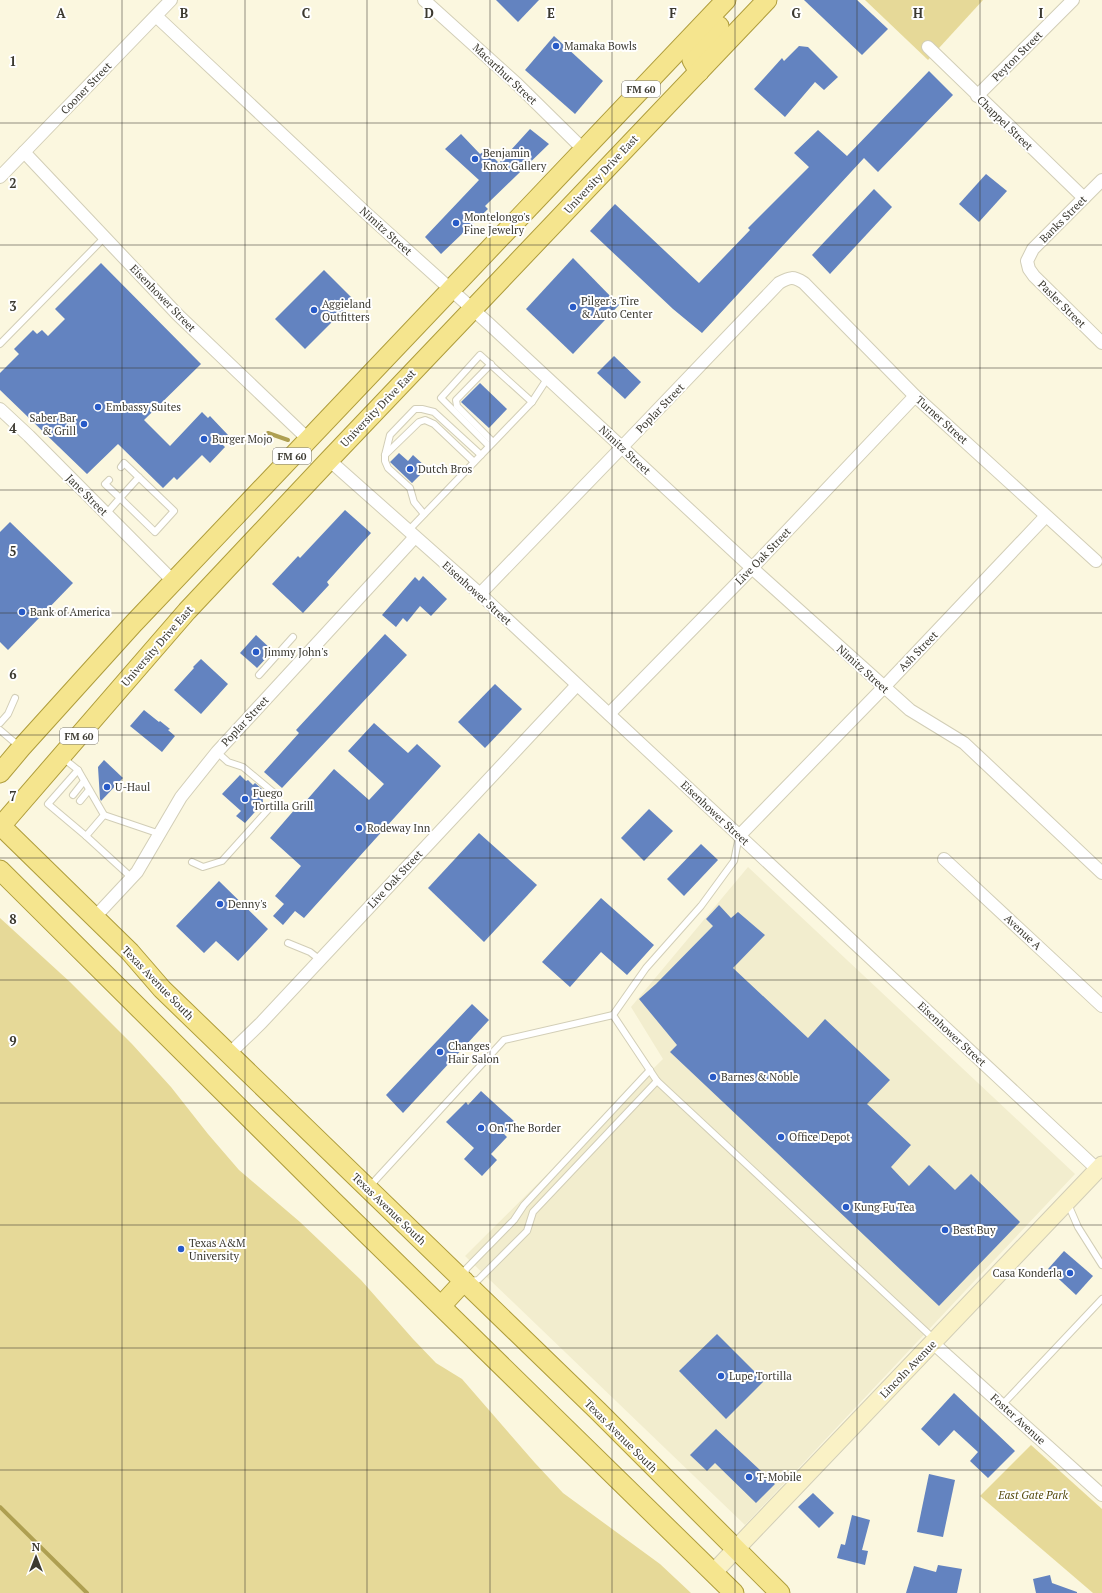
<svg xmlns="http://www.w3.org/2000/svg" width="1102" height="1593" viewBox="0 0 1102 1593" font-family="'PT Serif',serif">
	<rect width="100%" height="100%" fill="#fbf7df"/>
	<!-- built -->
	<polygon fill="#f2edce" points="748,867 1075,1174 745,1525 465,1256 663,1059 631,1007"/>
	<!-- green -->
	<g fill="#e6d998">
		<polygon points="865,0 983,0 928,60"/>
		<polygon points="0,918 70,982 132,1044 171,1087 208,1134 239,1170 300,1222 361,1280 413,1339 436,1363 462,1379 535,1463 563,1493 660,1564 691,1593 0,1593"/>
		<polygon points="1031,1445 1102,1509 1102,1593 1093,1593 980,1496"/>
	</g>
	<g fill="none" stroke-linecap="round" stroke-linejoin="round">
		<!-- stream -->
		<g stroke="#ae9f51" stroke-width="4">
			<polyline points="268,433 288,440"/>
			<polyline points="0,1507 87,1593"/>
		</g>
	</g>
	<!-- building -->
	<g fill="#6383c0">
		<polygon points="496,0 539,0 518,22"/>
		<polygon points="804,0 857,0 888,29 862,55"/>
		<polygon points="554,36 603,81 575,114 525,70"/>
		<polygon points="799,46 808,47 838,77 824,90 815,82 785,117 754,89 782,58 784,61"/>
		<polygon points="929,71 953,95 878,172 864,158 702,333 673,309 590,231 615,204 699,283 750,230 748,228 809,167 794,153 818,130 847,156"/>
		<polygon points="530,129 549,144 485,206 488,209 441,254 425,237 479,180 445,149 461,134 480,154 486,150 499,163"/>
		<polygon points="986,174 1007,191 979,222 959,204"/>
		<polygon points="874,189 892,207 830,274 812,255"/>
		<polygon points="573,258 619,305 573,354 526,309"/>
		<polygon points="101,263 201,364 144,420 170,446 202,412 208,418 210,416 228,435 220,442 225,447 210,463 202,455 177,480 174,477 163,488 118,444 87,474 0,390 0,373 19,354 14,349 33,330 37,334 42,330 48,336 65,319 55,309"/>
		<polygon points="324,270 354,300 305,349 275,319"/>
		<polygon points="614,356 641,382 625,399 597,373"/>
		<polygon points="480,383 507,409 489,428 461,402"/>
		<polygon points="399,453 408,461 413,455 425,466 420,471 422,473 412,483 390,462"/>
		<polygon points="345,510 371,533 327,582 329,585 303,613 272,584 298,556 300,558"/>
		<polygon points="10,522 73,583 8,650 0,642 0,532"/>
		<polygon points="423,576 447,599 431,616 420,606 407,622 403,618 396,627 382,615 415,577 419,581"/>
		<polygon points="385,634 407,655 282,788 264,772 299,733 296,730"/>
		<polygon points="256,635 273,651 257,668 240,653"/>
		<polygon points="201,659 228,684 201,714 174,690 194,668 193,667"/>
		<polygon points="495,684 522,709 485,748 458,722"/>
		<polygon points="144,710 159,722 160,721 170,729 168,730 175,736 162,752 130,726"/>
		<polygon points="374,723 408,753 417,744 441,766 304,918 295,911 283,925 273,916 284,904 275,896 301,866 270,838 296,808 298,810 334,769 369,800 384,784 348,751"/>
		<polygon points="104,760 123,778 101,801 100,799 98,767"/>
		<polygon points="240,775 246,781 248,780 253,785 255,783 262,789 263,803 245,823 236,816 241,811 222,794"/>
		<polygon points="649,809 673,831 644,861 621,838"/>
		<polygon points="479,833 537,885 484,942 428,888"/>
		<polygon points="701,844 718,860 684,896 667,879"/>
		<polygon points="219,881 268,929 238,961 216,941 204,953 176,926"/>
		<polygon points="601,898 654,945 627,975 601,952 570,987 542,962"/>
		<polygon points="719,905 731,918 738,912 765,935 733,968 808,1038 825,1019 890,1080 867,1104 911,1145 891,1167 909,1186 929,1165 955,1190 971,1174 1020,1222 939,1306 670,1052 677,1045 639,999 656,984 713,926 706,919"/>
		<polygon points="472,1004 489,1020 403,1113 386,1095"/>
		<polygon points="481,1091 515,1122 504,1134 507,1137 491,1154 497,1160 482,1176 464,1159 474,1148 446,1122 466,1102 468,1105"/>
		<polygon points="1064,1251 1093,1276 1076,1295 1048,1269"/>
		<polygon points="717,1334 764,1381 726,1419 679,1371"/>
		<polygon points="954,1393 1015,1451 988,1478 970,1461 978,1452 954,1430 939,1446 921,1429"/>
		<polygon points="716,1429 775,1484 756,1503 715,1463 707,1471 690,1455"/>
		<polygon points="929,1474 955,1480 943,1537 917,1532"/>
		<polygon points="813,1493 834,1513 819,1528 798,1507"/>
		<polygon points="852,1515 870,1520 862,1550 868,1551 865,1565 837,1558 841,1544 845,1545"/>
		<polygon points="938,1565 962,1569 957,1593 906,1593 914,1566 936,1572"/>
		<polygon points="1050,1575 1052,1583 1077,1592 1077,1593 1036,1593 1033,1579"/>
	</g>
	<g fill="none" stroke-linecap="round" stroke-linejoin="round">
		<defs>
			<g id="lane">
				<polyline points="0,344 104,238"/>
				<polyline points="491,364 456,400 457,406 493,442"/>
				<polyline points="489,446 441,398 480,355 532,402"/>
				<polyline points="385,455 419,422 425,420 434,424 474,462"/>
				<polyline points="121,467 124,463 174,511 155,532 120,498 139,477"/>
				<polyline points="106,514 120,498 105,484 109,480"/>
				<polyline points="424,514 414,502 410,488 388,468 385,461 385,455 390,435 415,409 422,409 434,412 481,455"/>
				<polyline points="408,531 532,402 547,379"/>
				<polyline points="259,675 293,637"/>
				<polyline points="0,723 8,714 15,698"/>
				<polyline points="0,730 20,747"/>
				<polyline points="63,758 78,770 104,815 86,836 132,878"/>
				<polyline points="78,770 48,804 86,836"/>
				<polyline points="73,795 84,781"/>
				<polyline points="80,801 89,790"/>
				<polyline points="104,815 160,834"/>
				<polyline points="739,836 734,861 701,906 646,968 613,1015 657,1081 934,1339"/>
				<polyline points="192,862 203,867 222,861 275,802 273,792 243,767 228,762 217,752"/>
				<polyline points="288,943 310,952 319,959"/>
				<polyline points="370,1186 504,1040 613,1015"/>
				<polyline points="1068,1204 1078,1227 1102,1265"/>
				<polyline points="465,1276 466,1269 514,1220 524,1205 650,1070"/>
				<polyline points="469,1281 478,1280 527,1231 533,1212 657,1081"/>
				<polyline points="1002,1405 1102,1299"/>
			</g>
			<g id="street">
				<polyline points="424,0 517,84 584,150"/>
				<polyline points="156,16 367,214 488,323 752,568 910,710 964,743 1102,873"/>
				<polyline points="928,47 1084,198"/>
				<polyline points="977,96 1073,0"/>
				<polyline points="24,152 178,315 308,439"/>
				<polyline points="0,177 171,0"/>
				<polyline points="1102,180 1033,249 1027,261 1029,269 1034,276 1102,343"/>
				<polyline points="0,409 29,436 174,582"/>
				<polyline points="329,460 480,594 1098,1170"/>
				<path d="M480 594 622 447 779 283C790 277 793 276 804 283L915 396 1096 561"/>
				<polyline points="609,714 752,568 915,396"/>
				<polyline points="739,836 884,687 1045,517"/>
				<polyline points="944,859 1102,1006"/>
				<polyline points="94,918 137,872 181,797 217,752 415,537"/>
				<polyline points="229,1054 261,1023 577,685"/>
				<polyline points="933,1343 1102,1495"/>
			</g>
			<polyline id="secondary" points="713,1573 1102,1165"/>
			<g id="primary">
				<polyline points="699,72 692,60 694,54 719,26"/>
				<polyline points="0,773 21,748 134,623 726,0"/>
				<polyline points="0,825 130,952 162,989 598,1411 780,1593"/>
				<polyline points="0,827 187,611 329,460 767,0"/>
				<polyline points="0,870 332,1200 734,1593"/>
				<polyline points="441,1306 464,1281"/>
			</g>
		</defs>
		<!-- lane casing -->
		<use href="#lane" stroke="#d2ceb7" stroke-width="8"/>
		<!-- street casing -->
		<use href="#street" stroke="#d2ceb7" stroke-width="14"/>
		<!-- secondary casing -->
		<use href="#secondary" stroke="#d2ceb7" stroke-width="19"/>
		<!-- primary casing -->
		<use href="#primary" stroke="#af9d3c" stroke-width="21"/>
		<!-- lane -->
		<use href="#lane" stroke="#fff" stroke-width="6"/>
		<!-- street -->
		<use href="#street" stroke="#fff" stroke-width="12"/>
		<!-- secondary -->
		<use href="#secondary" stroke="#faf2c6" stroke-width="17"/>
		<!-- primary -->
		<use href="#primary" stroke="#f5e58e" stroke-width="19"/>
	</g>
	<!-- grid -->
	<path fill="none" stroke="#3b3930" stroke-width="1" stroke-opacity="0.55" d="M122 0V1593M245 0V1593M367 0V1593M490 0V1593M612 0V1593M735 0V1593M857 0V1593M980 0V1593M0 123H1102M0 245H1102M0 368H1102M0 490H1102M0 613H1102M0 735H1102M0 858H1102M0 980H1102M0 1103H1102M0 1225H1102M0 1348H1102M0 1470H1102"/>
	<!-- markers -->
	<g fill="#275ac8" stroke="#fff" stroke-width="1.5">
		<circle cx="556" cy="46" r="4"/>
		<circle cx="475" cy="159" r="4"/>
		<circle cx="456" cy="223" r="4"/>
		<circle cx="573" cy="307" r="4"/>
		<circle cx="314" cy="310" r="4"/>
		<circle cx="98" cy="407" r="4"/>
		<circle cx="84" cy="424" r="4"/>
		<circle cx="204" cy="439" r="4"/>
		<circle cx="410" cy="469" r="4"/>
		<circle cx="22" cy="612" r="4"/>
		<circle cx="256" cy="652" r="4"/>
		<circle cx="107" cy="787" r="4"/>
		<circle cx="245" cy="799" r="4"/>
		<circle cx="359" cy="828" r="4"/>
		<circle cx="220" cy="904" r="4"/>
		<circle cx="440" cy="1052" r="4"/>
		<circle cx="713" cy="1077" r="4"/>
		<circle cx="481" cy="1128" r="4"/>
		<circle cx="781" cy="1137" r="4"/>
		<circle cx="846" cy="1207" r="4"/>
		<circle cx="945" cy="1230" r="4"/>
		<circle cx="181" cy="1249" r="4"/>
		<circle cx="1070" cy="1273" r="4"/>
		<circle cx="721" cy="1376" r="4"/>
		<circle cx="749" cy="1477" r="4"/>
	</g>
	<g text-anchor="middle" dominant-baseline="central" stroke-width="4" stroke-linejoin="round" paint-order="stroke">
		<!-- shield labels -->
		<g fill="#fff" stroke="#76746e" stroke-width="1">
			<rect x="622" y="81" width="38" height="16" rx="3"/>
			<rect x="273" y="448" width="38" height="16" rx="3"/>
			<rect x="60" y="728" width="38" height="16" rx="3"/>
		</g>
		<g font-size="10" font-weight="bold" fill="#3b3930">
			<text x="641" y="89">FM 60</text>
			<text x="292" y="456">FM 60</text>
			<text x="79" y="736">FM 60</text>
		</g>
		<!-- poi labels -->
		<g font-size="11" fill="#3b3930" stroke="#fff" text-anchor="start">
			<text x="564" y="46">Mamaka Bowls</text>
			<text x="483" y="153">Benjamin<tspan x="483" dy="13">Knox Gallery</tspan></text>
			<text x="464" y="217">Montelongo's<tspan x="464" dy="13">Fine Jewelry</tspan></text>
			<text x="581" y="301">Pilger's Tire<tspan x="581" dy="13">&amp; Auto Center</tspan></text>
			<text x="322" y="304">Aggieland<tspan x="322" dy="13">Outfitters</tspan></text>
			<text x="106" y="407">Embassy Suites</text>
			<text x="76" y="418" text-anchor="end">Saber Bar<tspan x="76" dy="13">&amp; Grill</tspan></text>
			<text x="212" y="439">Burger Mojo</text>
			<text x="418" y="469">Dutch Bros</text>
			<text x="30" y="612">Bank of America</text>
			<text x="264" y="652">Jimmy John's</text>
			<text x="115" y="787">U-Haul</text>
			<text x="253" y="793">Fuego<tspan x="253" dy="13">Tortilla Grill</tspan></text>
			<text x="367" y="828">Rodeway Inn</text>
			<text x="228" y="904">Denny's</text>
			<text x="448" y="1046">Changes<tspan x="448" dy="13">Hair Salon</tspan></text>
			<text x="721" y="1077">Barnes &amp; Noble</text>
			<text x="489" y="1128">On The Border</text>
			<text x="789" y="1137">Office Depot</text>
			<text x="854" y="1207">Kung Fu Tea</text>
			<text x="953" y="1230">Best Buy</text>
			<text x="189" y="1243">Texas A&amp;M<tspan x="189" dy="13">University</tspan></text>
			<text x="1062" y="1273" text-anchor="end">Casa Konderla</text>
			<text x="729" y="1376">Lupe Tortilla</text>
			<text x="757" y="1477">T-Mobile</text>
		</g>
		<!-- street labels -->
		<g font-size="11" fill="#3b3930" stroke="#fff">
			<text transform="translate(1017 56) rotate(-45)">Peyton Street</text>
			<text transform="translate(505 74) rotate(43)">Macarthur Street</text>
			<text transform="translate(86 88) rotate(-46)">Cooner Street</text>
			<text transform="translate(1005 123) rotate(44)">Chappel Street</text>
			<text transform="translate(601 174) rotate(-47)">University Drive East</text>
			<text transform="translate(1063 219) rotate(-45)">Banks Street</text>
			<text transform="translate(386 231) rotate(42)">Nimitz Street</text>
			<text transform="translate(163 298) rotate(46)">Eisenhower Street</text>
			<text transform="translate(1062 304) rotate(45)">Pasler Street</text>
			<text transform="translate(378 408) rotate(-46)">University Drive East</text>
			<text transform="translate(660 408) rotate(-46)">Poplar Street</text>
			<text transform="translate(942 420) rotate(42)">Turner Street</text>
			<text transform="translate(625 450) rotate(43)">Nimitz Street</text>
			<text transform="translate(87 495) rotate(45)">Jane Street</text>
			<text transform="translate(763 556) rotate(-46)">Live Oak Street</text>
			<text transform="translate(477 593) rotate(42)">Eisenhower Street</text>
			<text transform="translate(157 646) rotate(-49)">University Drive East</text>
			<text transform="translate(918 651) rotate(-46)">Ash Street</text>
			<text transform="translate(863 669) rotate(42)">Nimitz Street</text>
			<text transform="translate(245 721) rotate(-47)">Poplar Street</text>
			<text transform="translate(715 813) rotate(43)">Eisenhower Street</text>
			<text transform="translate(395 879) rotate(-47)">Live Oak Street</text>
			<text transform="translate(1023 932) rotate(43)">Avenue A</text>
			<text transform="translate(158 983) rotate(46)">Texas Avenue South</text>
			<text transform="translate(952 1034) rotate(43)">Eisenhower Street</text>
			<text transform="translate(389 1209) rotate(44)">Texas Avenue South</text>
			<text transform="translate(908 1369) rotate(-46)">Lincoln Avenue</text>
			<text transform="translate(1018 1419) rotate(42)">Foster Avenue</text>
			<text transform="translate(621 1436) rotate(45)">Texas Avenue South</text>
		</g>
		<!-- park labels -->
		<g font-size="11" font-style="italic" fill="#554a0c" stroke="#fff">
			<text x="1033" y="1495">East Gate Park</text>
		</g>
	</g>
	<g font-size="13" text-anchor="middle" font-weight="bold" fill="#3b3930" stroke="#fff" stroke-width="4" stroke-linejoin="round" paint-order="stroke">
		<text x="61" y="18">A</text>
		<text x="184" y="18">B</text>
		<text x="306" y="18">C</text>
		<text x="429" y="18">D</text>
		<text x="551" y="18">E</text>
		<text x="673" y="18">F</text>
		<text x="796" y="18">G</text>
		<text x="918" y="18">H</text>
		<text x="1041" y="18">I</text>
		<text x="13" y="66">1</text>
		<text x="13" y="188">2</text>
		<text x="13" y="311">3</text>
		<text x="13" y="433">4</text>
		<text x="13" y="556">5</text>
		<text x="13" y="679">6</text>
		<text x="13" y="801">7</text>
		<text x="13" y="924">8</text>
		<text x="13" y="1046">9</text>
	</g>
	<!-- north arrow -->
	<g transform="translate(36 1557)" stroke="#ffffff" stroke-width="3" paint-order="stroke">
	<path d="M0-3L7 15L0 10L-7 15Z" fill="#3b3930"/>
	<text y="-6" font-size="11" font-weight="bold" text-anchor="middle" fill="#3b3930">N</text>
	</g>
</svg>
